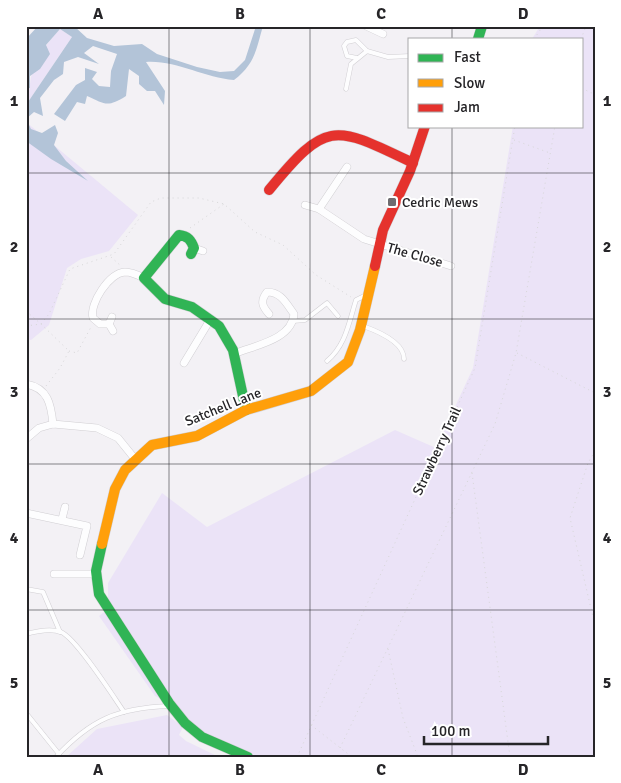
<svg xmlns="http://www.w3.org/2000/svg" width="621" height="783" viewBox="0 0 621 783" font-family="Signika,sans-serif">
	<rect width="100%" height="100%" fill="#f3f1f5"/>
	<!-- green -->
	<g fill="#ebe3f7">
		<polygon points="540,26 595,26 595,757 258,757 197,729 169,703 155,696 99,616 108,609 108,583 162,493 207,527 395,430 436,448 473,368 513,126 582,126 582,39 532,39"/>
		<path d="M60 29 72 37 26 105V89L30 88C30 65 45 45 60 29Z"/>
		<polygon points="26,122 138,215 109,251 81,259 67,268 49,325 31,340 26,339"/>
		<polygon points="167,715 183,727 179,735 186,741 219,757 66,757 97,729"/>
	</g>
	<!-- water -->
	<path fill="#b3c4d8" d="M38 26H74L87 38 114 46 142 44 157 54 197 67 220 72 234 71 245 60 256 26H263C256 50 255 64 234 80 204 78 176 60 146 62L165 91 164 105 155 91H147L139 84V76L129 69 126 96C107 108 105 104 87 96L85 104 77 102 65 121 54 114 76 85 85 80V68L97 72 92 79 99 86 110 87 111 71 117 54 93 46 84 53 99 64 78 57 64 62 63 74 54 80 40 98 43 116 34 112 26 119 31 129 42 133 55 125 58 133 54 145 66 161 88 181 51 159 26 141V105L72 37 60 29 46 45 50 54 40 69 30 76V88L26 89V39Z"/>
	<g fill="none" stroke-linecap="round" stroke-linejoin="round">
		<defs>
			<g id="lane">
				<polyline points="357,58 347,56 344,46 347,42 356,40 367,51"/>
				<polyline points="346,89 351,64 367,51 388,57 410,56"/>
				<polyline points="293,321 305,320 327,303 338,316"/>
				<path d="M363 326C377 331 404 342 404 359"/>
				<path d="M327 361C346 345 349 322 356 300L368 294"/>
				<polyline points="26,589 43,592 60,632"/>
				<path d="M26 634C37 631 50 628 61 632 76 638 113 696 124 712"/>
				<polyline points="26,713 59,754"/>
				<path d="M56 757C91 719 118 708 169 706"/>
			</g>
			<g id="street">
				<polyline points="366,26 383,34"/>
				<polyline points="305,205 319,209 364,239 451,266"/>
				<polyline points="319,209 347,167"/>
				<polyline points="194,248 203,251"/>
				<polyline points="109,324 112,317"/>
				<path d="M113 331 109 324H100L93 318C89 304 109 273 125 272 132 272 138 275 144 278"/>
				<path d="M236 353C257 345 292 339 294 314 286 303 281 292 267 292 260 301 262 306 269 314"/>
				<polyline points="184,363 210,320"/>
				<path d="M26 384C48 388 51 404 53 424"/>
				<polyline points="26,439 39,428 53,424 97,428 118,438 135,459"/>
				<polyline points="26,513 87,526 80,555"/>
				<polyline points="62,519 65,507"/>
				<polyline points="54,574 96,574"/>
			</g>
			<g id="fast">
				<polyline points="478,39 482,26"/>
				<path d="M191 254 194 248C191 240 188 236 179 235L144 278 165 299 192 307 219 326 233 350 246 410"/>
				<polyline points="102,544 96,571 99,594 169,703 185,723 202,737 248,757"/>
			</g>
			<polyline id="slow" points="102,544 115,489 125,470 152,445 197,436 246,410 311,391 348,362 360,330 375,266"/>
			<g id="jam">
				<path d="M269 190C327 119 334 125 413 163"/>
				<polyline points="375,266 383,230 410,171 425,126"/>
			</g>
		</defs>
		<!-- lane casing -->
		<use href="#lane" stroke="#d1cfd3" stroke-width="5"/>
		<!-- street casing -->
		<use href="#street" stroke="#d1cfd3" stroke-width="8"/>
		<!-- fast casing -->
		<use href="#fast" stroke="#d1cfd3" stroke-width="11"/>
		<!-- slow casing -->
		<use href="#slow" stroke="#d1cfd3" stroke-width="11"/>
		<!-- jam casing -->
		<use href="#jam" stroke="#d1cfd3" stroke-width="11"/>
		<!-- path -->
		<g stroke="#d7d7d8" stroke-width="1" stroke-dasharray="1 4" stroke-linecap="butt">
			<polyline points="534,39 543,26"/>
			<polyline points="581,39 586,26"/>
			<polyline points="582,88 591,93 595,92"/>
			<polyline points="514,140 550,153"/>
			<polyline points="190,228 224,204"/>
			<polyline points="111,257 121,266"/>
			<polyline points="26,311 41,324 49,314 70,269 114,254 151,202 161,198 199,198 224,204 255,232 283,245 316,275 351,297"/>
			<polyline points="26,326 41,324 69,351 60,368 46,386"/>
			<polyline points="69,351 77,353 91,327"/>
			<polyline points="517,353 595,393"/>
			<polyline points="595,451 588,463 570,518 595,626"/>
			<polyline points="472,473 510,757"/>
			<polyline points="388,649 403,718 418,757"/>
			<polyline points="311,725 352,757"/>
			<polyline points="340,748 495,424 516,353 555,126"/>
			<polyline points="297,757 475,368 515,126"/>
		</g>
		<!-- lane -->
		<use href="#lane" stroke="#fdfdfe" stroke-width="4"/>
		<!-- street -->
		<use href="#street" stroke="#fdfdfe" stroke-width="7"/>
		<!-- fast -->
		<use href="#fast" stroke="#30b455" stroke-width="10"/>
		<!-- slow -->
		<use href="#slow" stroke="#ff9f0a" stroke-width="10"/>
		<!-- jam -->
		<use href="#jam" stroke="#e5322d" stroke-width="10"/>
	</g>
	<!-- grid -->
	<path fill="none" stroke="#262528" stroke-width="1" stroke-opacity="0.55" d="M169 26V757M310 26V757M452 26V39M452 126V757M26 173H595M26 319H595M26 464H595M26 610H595"/>
	<!-- markers -->
	<rect fill="#6e6c70" stroke="#fff" stroke-width="2" x="387" y="197" width="10" height="10" rx="2.5"/>
	<g text-anchor="middle" dominant-baseline="central" stroke-width="4" stroke-linejoin="round" paint-order="stroke">
		<!-- poi labels -->
		<g font-size="14" fill="#262528" stroke="#fff" text-anchor="start">
			<text x="402" y="202">Cedric Mews</text>
		</g>
		<!-- street labels -->
		<g font-size="14" fill="#262528" stroke="#fff">
			<text transform="translate(415 255) rotate(16)">The Close</text>
			<text transform="translate(223 407) rotate(-22)">Satchell Lane</text>
			<text transform="translate(437 451) rotate(-65)">Strawberry Trail</text>
		</g>
	</g>
	<!-- border -->
	<rect width="621" height="783" fill="none" stroke="#ffffff" stroke-width="55"/>
	<!-- legend -->
	<rect x="408" y="38" width="175" height="90" fill="#ffffff" stroke="#a8a8a9"/>
	<rect x="418" y="54" width="25" height="8" fill="#30b455" stroke="#a8a8a9"/>
	<text x="454" y="62" font-size="15" fill="#262528">Fast</text>
	<rect x="418" y="79" width="25" height="8" fill="#ff9f0a" stroke="#a8a8a9"/>
	<text x="454" y="88" font-size="15" fill="#262528">Slow</text>
	<rect x="418" y="104" width="25" height="8" fill="#e5322d" stroke="#a8a8a9"/>
	<text x="454" y="112" font-size="15" fill="#262528">Jam</text>
	<!-- scale -->
	<path d="M424 736v8h124v-8" fill="none" stroke="#262528" stroke-width="2.5"/>
	<text x="431" y="736" font-size="15" fill="#262528" stroke="#ffffff" stroke-width="4" paint-order="stroke">100 m</text>
	<rect x="28" y="28" width="566" height="728" fill="none" stroke="#262528" stroke-width="2"/>
	<g font-size="16" text-anchor="middle" font-weight="bold" fill="#262528">
		<text x="98" y="19">A</text>
		<text x="240" y="19">B</text>
		<text x="381" y="19">C</text>
		<text x="523" y="19">D</text>
		<text x="14" y="106">1</text>
		<text x="607" y="106">1</text>
		<text x="14" y="252">2</text>
		<text x="607" y="252">2</text>
		<text x="14" y="397">3</text>
		<text x="607" y="397">3</text>
		<text x="14" y="543">4</text>
		<text x="607" y="543">4</text>
		<text x="14" y="688">5</text>
		<text x="607" y="688">5</text>
		<text x="98" y="775">A</text>
		<text x="240" y="775">B</text>
		<text x="381" y="775">C</text>
		<text x="523" y="775">D</text>
	</g>
</svg>
